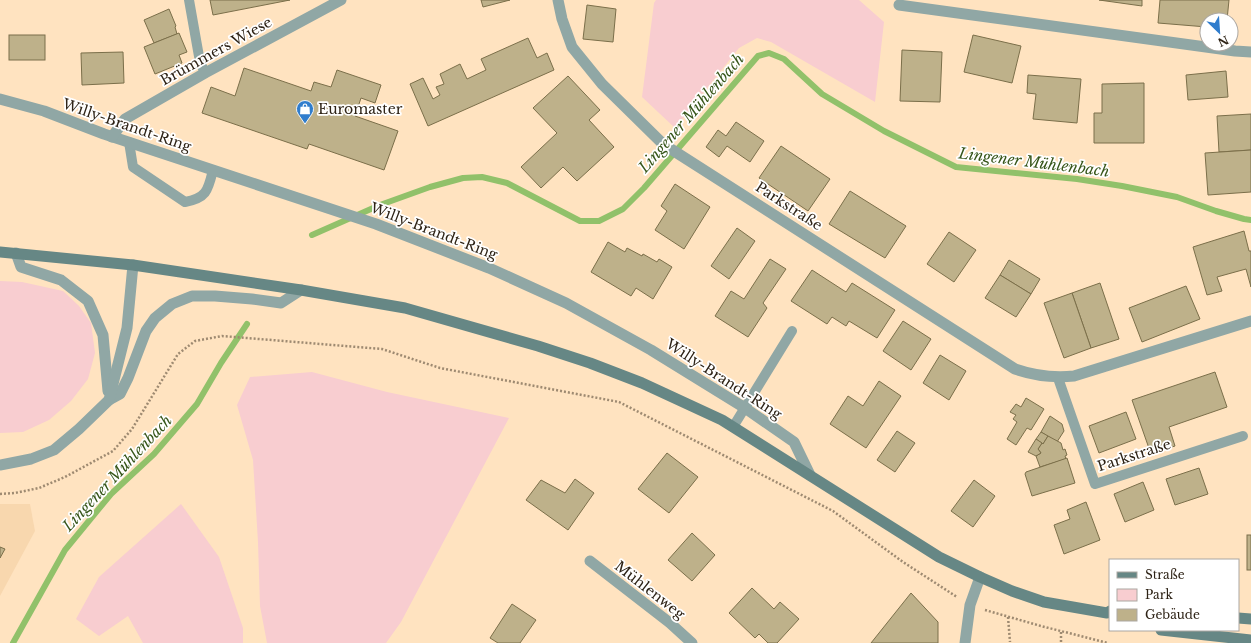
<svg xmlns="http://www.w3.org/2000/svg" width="1251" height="643" viewBox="0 0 1251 643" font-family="'Libre Baskerville',serif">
	<rect width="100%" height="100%" fill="#ffe3c0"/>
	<!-- built -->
	<polygon fill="#f8d7ae" points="0,504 30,504 35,531 0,596"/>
	<!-- green -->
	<g fill="#f8cdd0">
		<polygon points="656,0 859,0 884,22 875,102 771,42 757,38 739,48 675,128 642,97 654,3"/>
		<polygon points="0,281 22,282 63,291 79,306 91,323 95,353 88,379 71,401 49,420 23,432 0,433"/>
		<polygon points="312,372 387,392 509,418 401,622 386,643 267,643 260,606 258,542 253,460 237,405 250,377"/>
		<polygon points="181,504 219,557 243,628 243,643 143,643 128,616 99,636 76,619 99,577"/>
	</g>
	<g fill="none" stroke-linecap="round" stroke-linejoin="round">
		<!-- stream -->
		<g stroke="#91c16a" stroke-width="6">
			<polyline points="312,235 380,205 430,187 463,178 482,177 507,183 580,221 599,221 623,209 644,188 758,56 769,53 784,59 822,94 884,131 956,167 1077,179 1122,186 1177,197 1216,211 1244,219 1251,220"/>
			<polyline points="13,643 65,550 111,494 154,454 197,404 221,363 247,324"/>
		</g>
	</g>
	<!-- building -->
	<g fill="#beb18a" stroke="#7b6f4a">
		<polygon points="210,0 290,0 213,15"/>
		<polygon points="481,0 510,0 483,7"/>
		<polygon points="1099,0 1142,0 1142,6"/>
		<polygon points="1160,0 1229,0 1227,20 1207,20 1207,27 1158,23"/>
		<polygon points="587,5 616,9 613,42 583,39"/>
		<polygon points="169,9 176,26 175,27 177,34 154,43 144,20"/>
		<polygon points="179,33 187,52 179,55 182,63 155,74 144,47"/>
		<rect x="9" y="35" width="36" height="25"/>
		<polygon points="973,35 1021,46 1012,83 964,72"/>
		<polygon points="528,38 537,58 547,53 554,70 428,126 410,84 423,78 433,99 440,95 436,87 444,84 440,74 460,64 467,79 486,70 481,59"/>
		<polygon points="902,50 942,52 940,102 900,101"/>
		<polygon points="123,52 124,83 82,85 81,53"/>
		<polygon points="244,68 311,91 314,82 331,87 337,70 381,85 375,103 361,98 355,116 398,131 384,170 309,144 307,149 202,113 211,87 235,96"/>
		<polygon points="1226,71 1228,97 1188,100 1186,75"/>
		<polygon points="1028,75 1081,79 1077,123 1033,119 1036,94 1027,93"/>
		<polygon points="568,76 600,110 589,120 614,147 577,181 563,167 541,188 521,167 557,133 533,108"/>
		<polygon points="1144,83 1144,143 1094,143 1094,113 1102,113 1102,84"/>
		<polygon points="1251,114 1251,150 1219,152 1217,116"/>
		<polygon points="736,122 764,141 750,162 727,146 719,157 706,147 718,130 726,136"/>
		<polygon points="781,146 830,179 808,211 759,178"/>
		<polygon points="1251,150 1251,192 1208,195 1205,153"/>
		<polygon points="675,184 710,207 684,249 655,230 667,211 661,206"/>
		<polygon points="850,191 906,226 885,258 829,224"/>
		<polygon points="737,228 755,241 729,279 711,266"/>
		<polygon points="1244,231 1249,251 1251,251 1251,287 1246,269 1217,277 1222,291 1207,295 1193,247"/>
		<polygon points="949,232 976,250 954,282 927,264"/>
		<polygon points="608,242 625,252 627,248 642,256 643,254 657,262 659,259 672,267 653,299 636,288 631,296 591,272"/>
		<polygon points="770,259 786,269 763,303 767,308 748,337 715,316 731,291 744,299"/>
		<polygon points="1009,260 1040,279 1031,294 1000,275"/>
		<polygon points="812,270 846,292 852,283 895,310 877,338 849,321 846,326 832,317 827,324 791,301"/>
		<polygon points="1000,275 1031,294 1016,317 985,298"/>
		<polygon points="1100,283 1119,339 1091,348 1072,293"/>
		<polygon points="1186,286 1200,319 1142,342 1129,308"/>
		<polygon points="1072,293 1091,348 1064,358 1044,303"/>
		<polygon points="903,321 931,339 911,370 883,351"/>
		<polygon points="940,355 966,371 949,400 923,383"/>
		<polygon points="1215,372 1227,407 1169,427 1175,446 1151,454 1132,400"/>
		<polygon points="879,381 901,396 866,448 830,424 848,396 863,406"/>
		<polygon points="1026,398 1044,409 1031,430 1027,428 1016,445 1007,439 1017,422 1013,419 1016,415 1010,412 1016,404 1021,407"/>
		<polygon points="1126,412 1136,439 1099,453 1089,426"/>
		<polygon points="1050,416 1062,424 1064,431 1057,442 1041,432"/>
		<polygon points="897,431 915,443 895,472 877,460"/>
		<polygon points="1041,432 1048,436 1043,444 1036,439"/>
		<polygon points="1048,436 1061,443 1063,450 1065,449 1067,455 1065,456 1066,459 1040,467 1036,456 1041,453 1038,449 1042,443 1043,444"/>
		<polygon points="1036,439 1042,443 1038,449 1041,453 1036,456 1028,452"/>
		<polygon points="667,453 698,477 669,513 638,489"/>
		<polygon points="1067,458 1075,483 1032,496 1025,474 1026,472"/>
		<polygon points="1199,468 1208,494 1175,505 1166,479"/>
		<polygon points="575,479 594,493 568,530 526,500 541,480 565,493"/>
		<polygon points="974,480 995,496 973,527 951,511"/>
		<polygon points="1143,482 1154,510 1125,522 1114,494"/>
		<polygon points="1086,502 1100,540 1064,554 1054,525 1070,519 1067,510"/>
		<polygon points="692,533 715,555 692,581 668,560"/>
		<rect x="1247" y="535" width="4" height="35"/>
		<polygon points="0,547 5,549 0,558"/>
		<polygon points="752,588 774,609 780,602 799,619 777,643 768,643 759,634 755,638 729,613"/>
		<polygon points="911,593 938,622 938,643 871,643"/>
		<polygon points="512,604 536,620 520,643 498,643 490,638"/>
	</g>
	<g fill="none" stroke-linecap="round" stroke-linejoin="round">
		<!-- path -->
		<g stroke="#9e8a71" stroke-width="2.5" stroke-dasharray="2 2" stroke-linecap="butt">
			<polyline points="0,494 15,493 39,488 65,477 113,451 132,429 178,354 195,341 222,336 382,349 440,368 619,402 833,511 903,562 957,597"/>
			<polyline points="985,610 1041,626 1108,643"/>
			<polyline points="1008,617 1010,642"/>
			<polyline points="1061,632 1061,643"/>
		</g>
		<!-- service -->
		<g stroke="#90a7a5" stroke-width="10">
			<polyline points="189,0 200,62 205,73"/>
			<path d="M129 142 133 167 185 202C207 198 208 190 213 170"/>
			<polyline points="1058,378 1095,484 1243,436"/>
			<polyline points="733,427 792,331"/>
		</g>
		<!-- minor -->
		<g stroke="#90a7a5" stroke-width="11">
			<path d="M558 0 562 19 572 47 602 84 663 144 1015 369C1035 376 1053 378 1074 376L1251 321"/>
			<polyline points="899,5 1235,51 1251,52"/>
			<polyline points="0,99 44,111 104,134 376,224 489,268 566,303 651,350 745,408 794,442 810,475"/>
			<polyline points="112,137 125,119 205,73 341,0"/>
			<polyline points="16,253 21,267 61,280 88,301 103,335 108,391"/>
			<polyline points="109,400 120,394 128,378 146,331 155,318 172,304 192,296 215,296 252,299 281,303 301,290"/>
			<polyline points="0,465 31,459 54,450 79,429 109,400 127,328 133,265"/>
			<polyline points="590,561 670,623 692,643"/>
			<polyline points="965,643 970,605 980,577"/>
		</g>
		<!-- secondary -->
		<g stroke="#668785" stroke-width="11">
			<polyline points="0,252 133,265 301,290 405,308 538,346 590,363 642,383 722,420 939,557 980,577 1012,591 1044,602 1107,613 1110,611"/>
			<polyline points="1238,618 1251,619"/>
			<polyline points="1161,630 1251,640"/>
		</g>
	</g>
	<!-- icons -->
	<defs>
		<symbol id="shop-pin" viewBox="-11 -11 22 30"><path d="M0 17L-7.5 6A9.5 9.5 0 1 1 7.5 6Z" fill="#307dcd" stroke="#fff"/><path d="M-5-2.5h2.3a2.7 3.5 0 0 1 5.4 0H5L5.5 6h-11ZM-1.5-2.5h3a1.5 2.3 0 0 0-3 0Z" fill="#fff"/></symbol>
	</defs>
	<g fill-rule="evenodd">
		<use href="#shop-pin" x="295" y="99" width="20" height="27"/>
	</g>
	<g text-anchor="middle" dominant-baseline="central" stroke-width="3.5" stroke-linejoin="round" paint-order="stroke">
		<!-- street labels -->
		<g font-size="14" fill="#2e2316" stroke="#fff">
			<text transform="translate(216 51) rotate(-29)">Brümmers Wiese</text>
			<text transform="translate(127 125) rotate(19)">Willy-Brandt-Ring</text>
			<text transform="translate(789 206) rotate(33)">Parkstraße</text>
			<text transform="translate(434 231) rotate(21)">Willy-Brandt-Ring</text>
			<text transform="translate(724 379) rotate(33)">Willy-Brandt-Ring</text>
			<text transform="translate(1134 455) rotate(-18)">Parkstraße</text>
			<text transform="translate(650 590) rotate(38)">Mühlenweg</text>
		</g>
		<!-- poi labels -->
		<g font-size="14" fill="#2e2316" stroke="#fff" text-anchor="start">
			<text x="318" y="109">Euromaster</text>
		</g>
		<!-- water labels -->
		<g font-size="15" font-style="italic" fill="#37561a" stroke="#fff">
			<text transform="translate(691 113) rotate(-49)">Lingener Mühlenbach</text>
			<text transform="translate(1034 162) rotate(7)">Lingener Mühlenbach</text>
			<text transform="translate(117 473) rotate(-47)">Lingener Mühlenbach</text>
		</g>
	</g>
	<!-- legend -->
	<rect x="1109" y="559" width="130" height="72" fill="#ffffff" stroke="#aba7a2"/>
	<rect x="1117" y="572" width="20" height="6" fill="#668785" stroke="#aba7a2"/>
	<text x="1145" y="579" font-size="12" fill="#2e2316">Straße</text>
	<rect x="1117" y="589" width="20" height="12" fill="#f8cdd0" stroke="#aba7a2"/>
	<text x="1145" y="599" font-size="12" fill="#2e2316">Park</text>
	<rect x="1117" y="609" width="20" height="12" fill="#beb18a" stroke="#aba7a2"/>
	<text x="1145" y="619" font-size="12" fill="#2e2316">Gebäude</text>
	<!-- north arrow -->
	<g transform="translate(1219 32) rotate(155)"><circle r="19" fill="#ffffff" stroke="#aba7a2"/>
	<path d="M0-3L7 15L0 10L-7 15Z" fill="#307dcd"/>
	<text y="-6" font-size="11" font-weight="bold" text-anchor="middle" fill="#2e2316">N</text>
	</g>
</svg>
